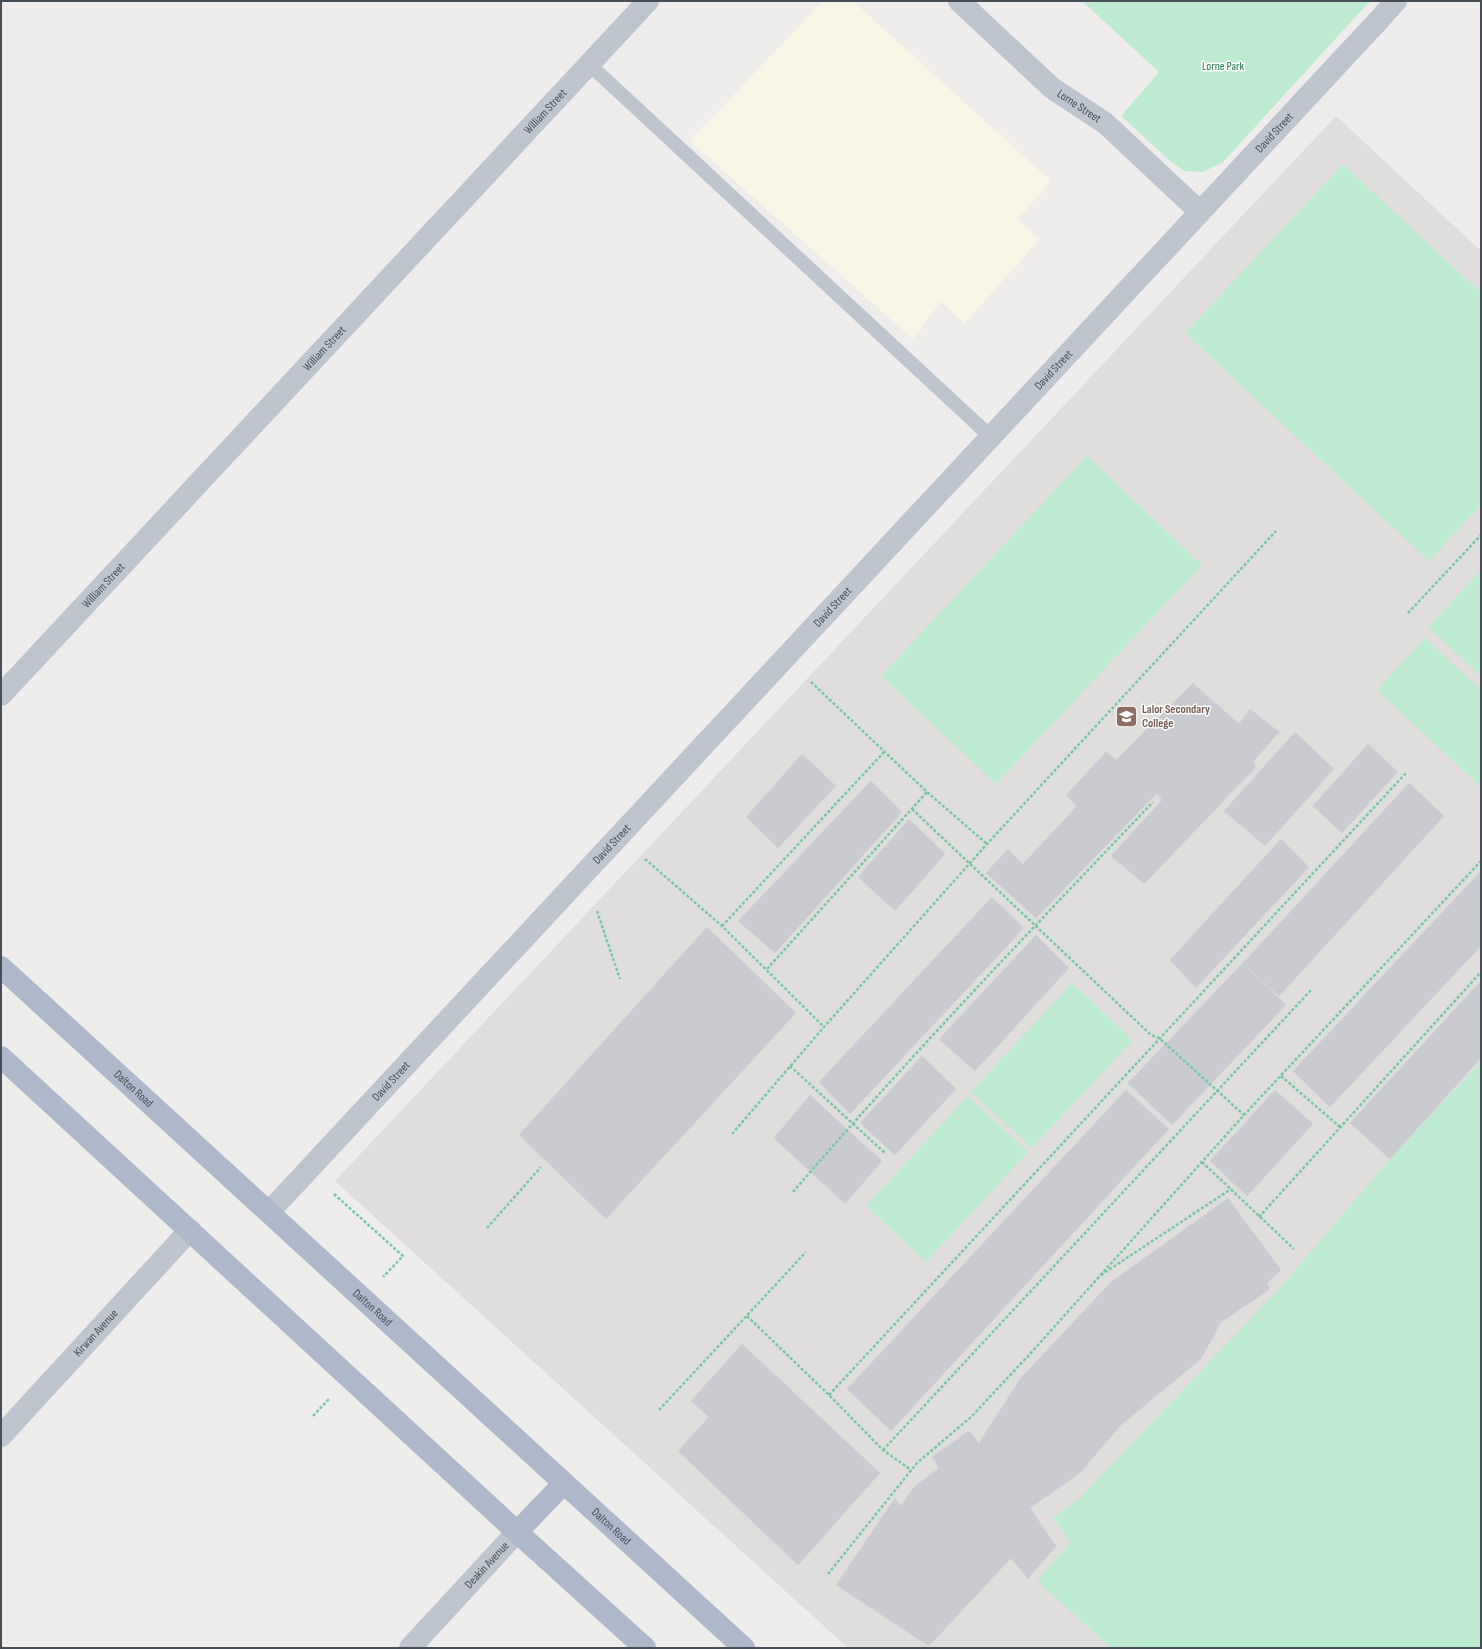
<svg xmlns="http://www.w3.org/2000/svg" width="1482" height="1649" viewBox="0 0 1482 1649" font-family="'Sofia Sans Condensed',sans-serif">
	<rect width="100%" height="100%" fill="#efecec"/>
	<!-- commercial -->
	<polygon fill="#faf6e5" points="823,1 853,1 1051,181 1018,219 1039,240 964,324 941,301 913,339 690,141"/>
	<!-- education -->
	<polygon fill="#e0dddd" points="1336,116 1481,251 1481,1648 848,1648 335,1181"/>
	<!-- green -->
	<g fill="#bcebd2">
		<polygon points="1082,1 1370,1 1223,162 1203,172 1184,171 1169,160 1121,116 1159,72"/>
		<polygon points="1343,164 1481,293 1481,505 1429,561 1185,333"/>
		<polygon points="1087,456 1202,565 996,784 881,676"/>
		<polygon points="1481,570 1481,676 1428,627"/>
		<polygon points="1425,638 1481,690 1481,787 1377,690"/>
		<polygon points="1072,983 1133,1040 1032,1148 971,1092"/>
		<polygon points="1481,1062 1481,1648 1111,1648 1037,1581 1071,1542 1053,1518 1080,1498 1279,1289 1390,1159"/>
		<polygon points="968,1096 1028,1152 926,1262 866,1206"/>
	</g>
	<!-- building -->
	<g fill="#cacbd1" stroke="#d0d2d8">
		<polygon points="1193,683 1239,724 1250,709 1279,732 1253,762 1256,767 1144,884 1111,856 1162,800 1157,793 1036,918 986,873 1008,849 1023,864 1077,806 1066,795 1106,752 1116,760"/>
		<polygon points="1295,732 1334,769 1265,846 1224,811"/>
		<polygon points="1368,744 1398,772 1342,833 1313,806"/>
		<polygon points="802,754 836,786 778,848 746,817"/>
		<polygon points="871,781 902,812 775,953 738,921"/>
		<polygon points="1409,783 1444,816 1279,996 1243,963"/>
		<polygon points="909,819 945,854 895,911 858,877"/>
		<polygon points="1281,839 1309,867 1196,988 1170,960"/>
		<polygon points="1481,871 1481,946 1330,1107 1293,1071"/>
		<polygon points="992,897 1024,928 850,1114 819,1082"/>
		<polygon points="707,927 796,1013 606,1219 519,1135"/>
		<polygon points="1036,935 1069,968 975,1071 939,1039"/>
		<polygon points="1243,963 1286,1005 1172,1125 1128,1083"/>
		<polygon points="1481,981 1481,1058 1390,1159 1350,1123"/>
		<polygon points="922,1056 956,1089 895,1155 860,1123"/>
		<polygon points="1126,1090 1169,1129 891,1431 847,1389"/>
		<polygon points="1275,1090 1313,1124 1247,1196 1210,1161"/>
		<polygon points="810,1095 882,1161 845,1204 774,1138"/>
		<polygon points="1228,1198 1281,1270 1267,1283 1270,1289 1221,1322 1201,1359 1121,1425 1080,1473 1030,1508 1056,1546 1028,1579 1011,1558 929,1646 836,1585 895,1498 901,1506 914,1487 939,1468 932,1457 969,1431 979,1443 1020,1379 1111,1282"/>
		<polygon points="742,1344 880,1473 798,1565 678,1451 709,1417 691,1401"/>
	</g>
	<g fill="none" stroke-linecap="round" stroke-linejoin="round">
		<!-- path -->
		<g stroke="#76c7a5" stroke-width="2.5" stroke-dasharray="3 2" stroke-linecap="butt">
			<polyline points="1408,613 1481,535"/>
			<polyline points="811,682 927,792 987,844"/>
			<polyline points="912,809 1151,1035 1159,1038 1244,1115"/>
			<polyline points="645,859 722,926 824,1027"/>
			<polyline points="597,911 620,979"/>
			<polyline points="722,926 885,751"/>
			<polyline points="767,969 927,792"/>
			<polyline points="790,1066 886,1154"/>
			<polyline points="1281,1076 1340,1127"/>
			<polyline points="732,1134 824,1027 987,844 1276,531"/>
			<polyline points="1202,1162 1294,1249"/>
			<path d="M793 1192C908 1058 1031 930 1153 802"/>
			<polyline points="334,1194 403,1256 383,1277"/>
			<polyline points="1259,1217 1481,972"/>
			<polyline points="487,1228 541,1167"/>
			<polyline points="1101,1275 1231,1189"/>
			<polyline points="747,1316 829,1395 883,1450 911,1470"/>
			<polyline points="829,1395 1406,773"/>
			<polyline points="659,1410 806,1252"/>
			<polyline points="313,1416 329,1399"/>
			<polyline points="883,1450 1312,989"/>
			<polyline points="828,1574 917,1463 971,1417 1029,1355 1244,1115 1481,861"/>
		</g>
		<!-- service -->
		<polyline stroke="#bec5ce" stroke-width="14" points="589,64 991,437"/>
		<!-- minor -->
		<g stroke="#bec5ce" stroke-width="22">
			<path id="s1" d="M959 1 1052 88 1105 123 1200 212"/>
			<path id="s2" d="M1 695 648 1"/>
			<path id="s3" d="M269 1212 1378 21 1396 1"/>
			<path id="s4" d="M1 1436 190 1230"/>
			<path id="s5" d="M410 1648 517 1532"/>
		</g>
		<!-- primary -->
		<g stroke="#adb9ca" stroke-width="22">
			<path id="s6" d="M1 967 744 1648"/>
			<polyline points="1,1057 517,1532 645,1648"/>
			<polyline points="517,1532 564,1483"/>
		</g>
	</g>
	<!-- icons -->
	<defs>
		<symbol id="school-square" viewBox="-11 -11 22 22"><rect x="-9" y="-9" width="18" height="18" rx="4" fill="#8d6e63" stroke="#fff"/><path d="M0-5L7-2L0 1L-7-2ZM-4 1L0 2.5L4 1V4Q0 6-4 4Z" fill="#fff"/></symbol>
	</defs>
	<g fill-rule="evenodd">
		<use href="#school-square" x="1114" y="704" width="25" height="25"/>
	</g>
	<g text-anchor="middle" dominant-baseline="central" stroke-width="3" stroke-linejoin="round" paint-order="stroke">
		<!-- park labels -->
		<g font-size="12" fill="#1b744f" stroke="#fff">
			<text x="1223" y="66">Lorne Park</text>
		</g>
		<!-- street labels -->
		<g font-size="12" fill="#464e58" stroke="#fff">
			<text stroke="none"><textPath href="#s1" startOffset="160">Lorne Street</textPath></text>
			<text stroke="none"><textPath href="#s2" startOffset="798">William Street</textPath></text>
			<text stroke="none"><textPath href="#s3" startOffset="1475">David Street</textPath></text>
			<text stroke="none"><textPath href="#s2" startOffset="474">William Street</textPath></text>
			<text stroke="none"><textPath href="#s3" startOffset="1151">David Street</textPath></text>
			<text stroke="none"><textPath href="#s2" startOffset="150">William Street</textPath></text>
			<text stroke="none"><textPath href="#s3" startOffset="827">David Street</textPath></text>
			<text stroke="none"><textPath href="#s3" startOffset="503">David Street</textPath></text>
			<text stroke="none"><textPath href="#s3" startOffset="179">David Street</textPath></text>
			<text stroke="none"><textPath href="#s6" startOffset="180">Dalton Road</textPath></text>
			<text stroke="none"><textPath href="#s6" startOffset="504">Dalton Road</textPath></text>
			<text stroke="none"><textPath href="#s4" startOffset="140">Kirwan Avenue</textPath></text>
			<text stroke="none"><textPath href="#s6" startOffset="828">Dalton Road</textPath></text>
			<text stroke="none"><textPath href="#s5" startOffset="113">Deakin Avenue</textPath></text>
		</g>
		<!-- education labels -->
		<g font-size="12" font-weight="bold" fill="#785e54" stroke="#fff" text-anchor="start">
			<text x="1142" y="709">Lalor Secondary<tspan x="1142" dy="14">College</tspan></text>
		</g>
	</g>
	<!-- border -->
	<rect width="1482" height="1649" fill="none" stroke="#464e58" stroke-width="4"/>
</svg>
